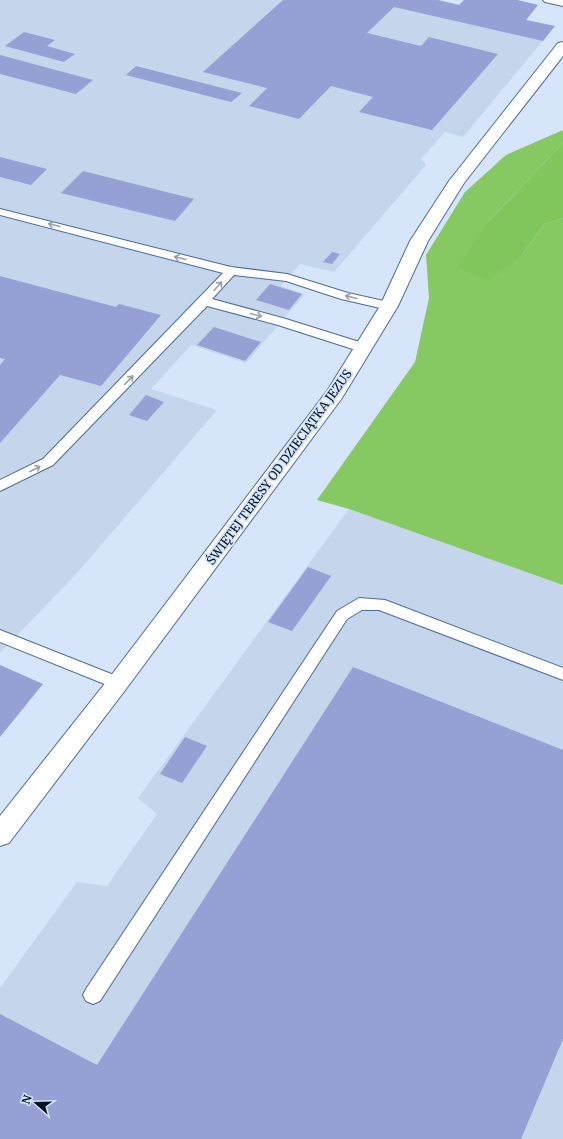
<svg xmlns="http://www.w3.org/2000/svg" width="563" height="1139" viewBox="0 0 563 1139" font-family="Merriweather,serif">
	<rect width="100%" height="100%" fill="#d6e5f9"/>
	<!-- built -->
	<g fill="#c5d5ec">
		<polygon points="0,0 438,0 459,5 464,0 517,0 538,5 526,20 555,26 463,137 445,132 421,159 426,165 334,272 300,264 281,286 305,294 246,363 191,345 151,389 217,410 77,573 0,653"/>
		<polygon points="349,509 563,585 563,1139 0,1139 0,988 77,882 107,886 157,814 138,798"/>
	</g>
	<!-- green -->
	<polygon fill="#86c962" points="563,130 563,143 487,223 522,255 544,224 563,218 563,585 349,509 317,500 415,362 429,298 426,255 465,192 506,155"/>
	<!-- forest -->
	<polygon fill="#81c65c" points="563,143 563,218 544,224 522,255 488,281 457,268 487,223"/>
	<!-- building -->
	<g fill="#96a0d5">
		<polygon points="283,0 438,0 459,5 464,0 517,0 538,5 526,20 555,26 543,41 394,7 367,33 421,46 429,37 498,54 432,130 359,112 373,97 331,86 299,119 249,106 267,88 203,72"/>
		<polygon points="24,32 55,40 47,46 75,54 64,62 5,46"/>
		<polygon points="0,55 93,80 76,94 0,74"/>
		<polygon points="136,66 242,93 231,102 126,75"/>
		<polygon points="0,157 47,169 31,185 0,177"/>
		<polygon points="83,171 194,199 175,221 61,193"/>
		<polygon points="332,252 340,254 332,264 323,262"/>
		<polygon points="0,276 116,307 119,304 161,315 101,386 60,375 0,443 0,365 5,359 0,358"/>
		<polygon points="270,284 302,294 289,310 256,300"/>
		<polygon points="214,327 261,342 245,361 197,345"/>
		<polygon points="146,395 164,402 147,421 129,415"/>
		<polygon points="308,567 331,576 292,631 268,622"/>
		<polygon points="0,665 43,684 0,737"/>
		<polygon points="353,667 563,750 563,1039 521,1139 0,1139 0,1014 97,1065"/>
		<polygon points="185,737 207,746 182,783 160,774"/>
	</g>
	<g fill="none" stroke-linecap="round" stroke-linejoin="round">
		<defs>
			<g id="service">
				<polygon points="543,0 563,0 563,6 545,2"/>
				<polygon points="0,209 231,267 287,274 348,293 393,303 395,306 389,310 341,299 286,281 234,275 212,299 286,319 369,345 370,348 369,351 359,351 278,325 207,306 53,465 0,491 0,480 43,459 223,273 0,215"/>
				<polygon points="359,598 385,600 563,668 563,680 379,610 362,610 347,619 100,1001 93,1004 86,1001 83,995 86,989 337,611"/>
				<polygon points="0,630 124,679 126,683 124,687 118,689 112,687 0,642"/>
			</g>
			<polygon id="minor" points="563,42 563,56 464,183 428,241 398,306 342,398 126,689 9,843 0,846 0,816 110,677 327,391 380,306 410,241 449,181 558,43"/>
		</defs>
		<!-- service casing -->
		<use href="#service" stroke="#4b6c97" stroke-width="2"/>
		<!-- minor casing -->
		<use href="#minor" stroke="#4b6c97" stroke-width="2"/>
		<!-- service -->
		<use href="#service" fill="#fff" fill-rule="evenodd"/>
		<!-- minor -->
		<use href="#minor" fill="#fff" fill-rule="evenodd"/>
	</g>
	<!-- one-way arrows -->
	<defs><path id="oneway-shaft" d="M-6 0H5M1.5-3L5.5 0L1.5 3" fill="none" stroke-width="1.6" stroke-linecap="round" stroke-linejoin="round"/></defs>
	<g stroke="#9ba0a7">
		<use href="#oneway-shaft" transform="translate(54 225) rotate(-166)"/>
		<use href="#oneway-shaft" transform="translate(180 258) rotate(-166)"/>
		<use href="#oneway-shaft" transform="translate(218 286) rotate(-48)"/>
		<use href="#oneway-shaft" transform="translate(351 297) rotate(-166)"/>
		<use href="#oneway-shaft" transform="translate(256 315) rotate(15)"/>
		<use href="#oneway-shaft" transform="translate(129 380) rotate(-46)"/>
		<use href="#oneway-shaft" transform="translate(35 469) rotate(-27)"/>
	</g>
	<g text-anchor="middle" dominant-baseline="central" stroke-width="4" stroke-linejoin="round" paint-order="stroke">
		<!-- street labels -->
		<g font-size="12" fill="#061223" stroke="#d6e5f9">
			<text transform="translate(279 467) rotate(-54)">ŚWIĘTEJ TERESY OD DZIECIĄTKA JEZUS</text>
		</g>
	</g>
	<!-- north arrow -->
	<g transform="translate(36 1103) rotate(290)" stroke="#d6e5f9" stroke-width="3" paint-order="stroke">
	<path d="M0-3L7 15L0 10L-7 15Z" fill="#061223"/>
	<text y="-6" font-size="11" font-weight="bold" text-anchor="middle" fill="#061223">N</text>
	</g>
</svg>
